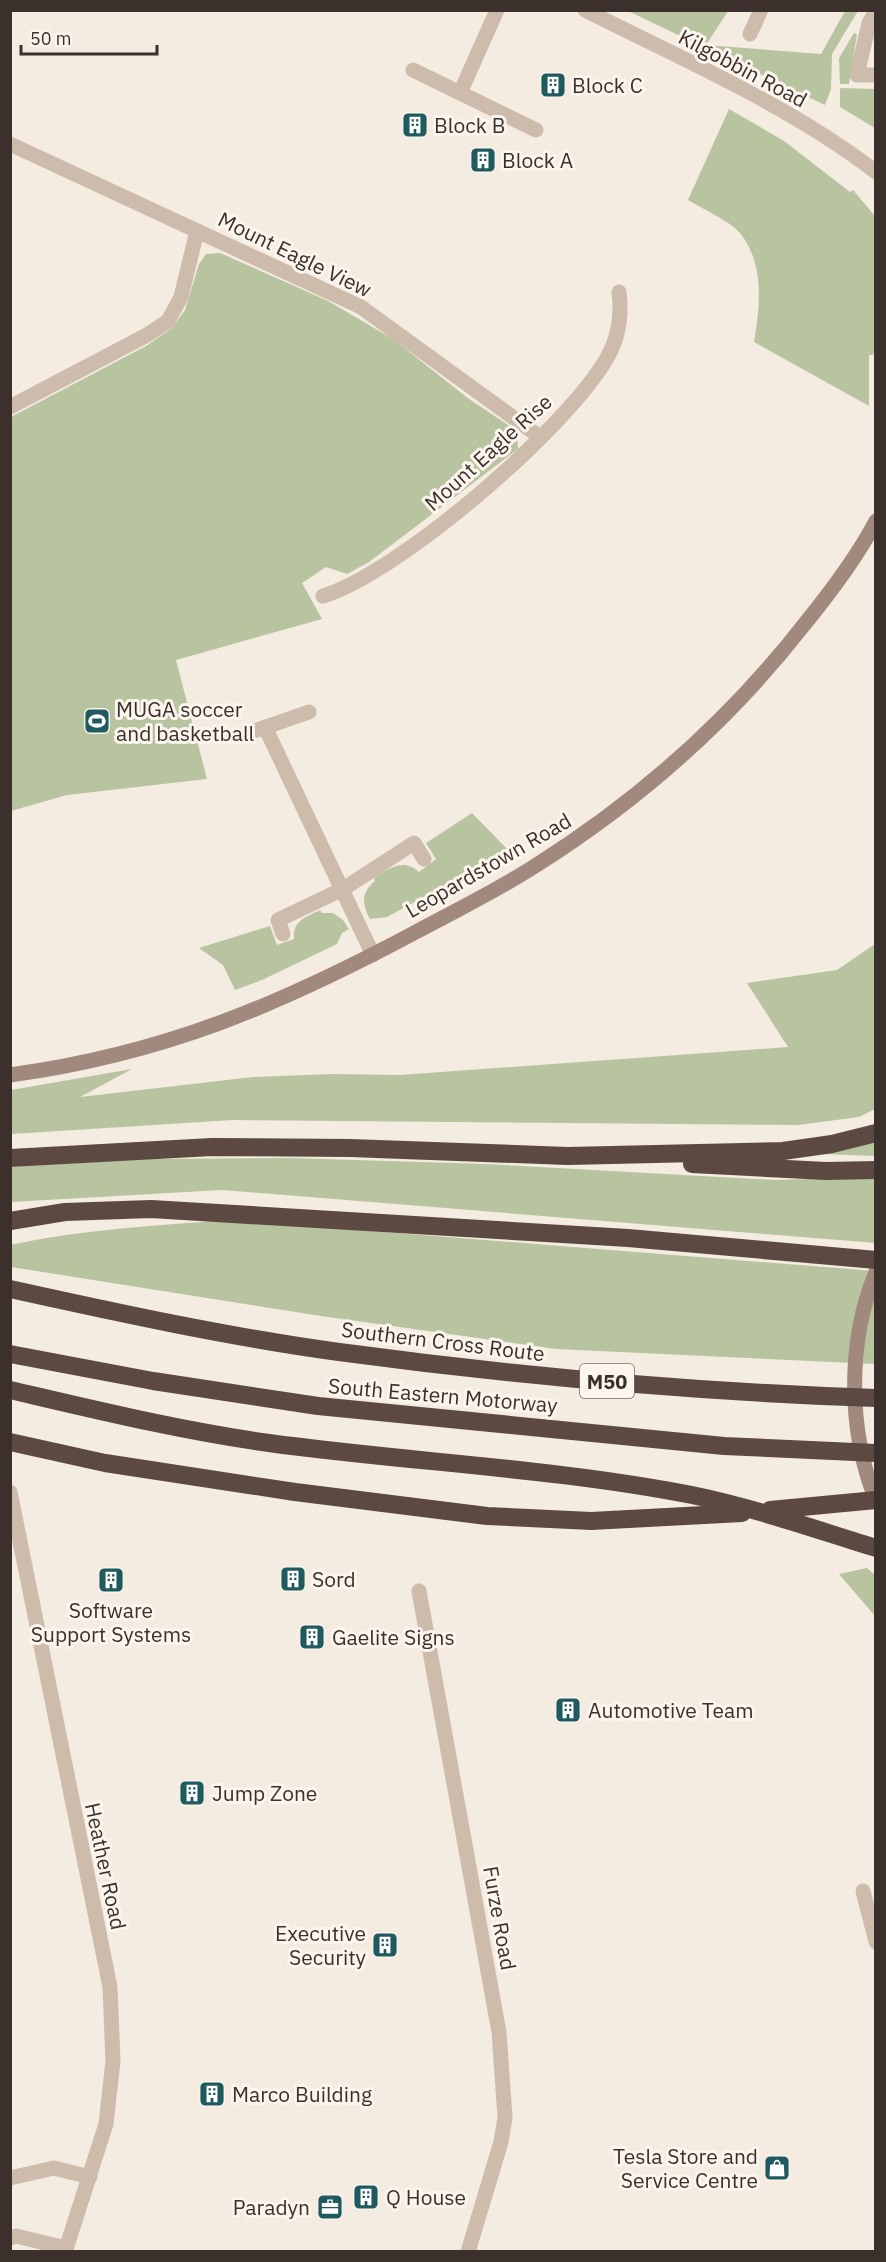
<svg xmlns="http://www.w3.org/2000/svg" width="886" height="2262" viewBox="0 0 886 2262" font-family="'IBM Plex Sans',sans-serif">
	<rect width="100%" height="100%" fill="#f4ebe1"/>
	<!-- green -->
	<g fill="#b8c4a0">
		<polygon points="628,11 728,11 706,45 821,54 845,11 858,11 832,54 831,89 825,105"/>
		<polygon points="854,33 857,34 849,84 840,84 839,58"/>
		<polygon points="840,88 875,89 875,128 840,107"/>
		<path d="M729 109 784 141 850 192 853 190 875 216 876 348 873 355H869V406L754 342C760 307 765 264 740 233 731 222 701 208 688 200Z"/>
		<polygon points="220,253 328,301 393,339 469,399 517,431 518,449 369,562 347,574 326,567 302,583 322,619 176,660 207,779 67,795 11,811 11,417 146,346 172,328 185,310 199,264 206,254"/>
		<path d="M472 813 509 851 387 917 370 919C362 904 361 892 375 881L374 878C388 869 404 857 419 872L436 859 426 843Z"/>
		<path d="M320 910 322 913H333L343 920 349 929 342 933 337 944 262 980 235 990 223 965 199 948 270 926 277 945 294 939C292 921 306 917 320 910Z"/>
		<polygon points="875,944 875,1109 859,1117 798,1125 233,1120 11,1134 11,1090 132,1069 80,1097 253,1077 333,1074 400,1075 788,1047 747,983 837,970"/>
		<polygon points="875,1140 875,1156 821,1154"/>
		<polygon points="290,1158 486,1164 775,1180 875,1177 876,1243 222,1190 11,1202 11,1167 144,1159"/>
		<path d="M233 1220 875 1271V1364L556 1349 321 1316 11 1267 10 1245C84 1229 159 1225 233 1220Z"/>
		<polygon points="867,1568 875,1575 875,1616 839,1574"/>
	</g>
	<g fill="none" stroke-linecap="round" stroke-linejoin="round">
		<!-- minor -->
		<g stroke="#cdbbac" stroke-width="15">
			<polyline points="876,11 869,23 857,75 876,75"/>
			<polyline points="750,34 761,10"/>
			<polyline points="413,70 536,130"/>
			<polyline points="460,93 497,10"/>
			<polyline points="10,144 361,307 540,437"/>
			<polyline points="10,407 147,335 168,321 181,297 197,231"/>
			<path d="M323 596C400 572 566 429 607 358 619 337 622 315 619 292"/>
			<polyline points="265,727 373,955"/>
			<polyline points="243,735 309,712"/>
			<polyline points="283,934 278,920 343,889 414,843 424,859"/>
			<polyline points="10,1492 110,1987 113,2061 106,2124 65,2252"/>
			<polyline points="419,1591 499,2032 505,2117 501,2142 468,2252"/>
			<polyline points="863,1891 876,1942"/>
			<polyline points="10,2178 54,2168 90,2177"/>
			<polyline points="10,2238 16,2236 66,2248"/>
		</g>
		<!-- tertiary -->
		<path stroke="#cdbbac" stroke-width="15" d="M585 10C684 60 787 104 876 172"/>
		<!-- secondary -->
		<g stroke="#a18a7d" stroke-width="15">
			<path d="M10 1075C164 1054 279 1005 414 933 455 911 496 891 535 866 638 801 728 722 803 626 830 593 856 559 876 521"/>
			<path d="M876 1272C847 1342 848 1431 876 1500"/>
		</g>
		<!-- motorway -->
		<g stroke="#5c4a42" stroke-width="18">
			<polyline points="10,1158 212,1147 350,1148 568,1156 783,1151 832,1144 876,1133"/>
			<polyline points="692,1164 826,1171 876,1170"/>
			<polyline points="10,1221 65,1212 151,1209 628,1238 876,1260"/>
			<path d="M10 1289C119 1313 229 1337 339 1352 517 1376 696 1392 876 1398"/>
			<polyline points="10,1354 153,1381 318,1406 724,1446 876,1453"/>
			<path d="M10 1390C96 1410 182 1431 269 1443 408 1462 554 1468 692 1495 755 1508 814 1529 876 1548"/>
			<polyline points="10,1442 105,1463 295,1492 487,1516 591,1521 742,1513"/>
			<polyline points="770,1510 876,1500"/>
		</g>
	</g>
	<!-- icons -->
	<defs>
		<symbol id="building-square" viewBox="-11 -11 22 22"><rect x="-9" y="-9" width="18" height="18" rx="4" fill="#1f5a5e" stroke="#fbf5ee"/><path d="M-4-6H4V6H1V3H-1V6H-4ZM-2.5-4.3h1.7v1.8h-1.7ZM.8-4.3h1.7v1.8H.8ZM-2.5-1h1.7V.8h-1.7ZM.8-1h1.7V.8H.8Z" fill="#fff"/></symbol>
		<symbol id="stadium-square" viewBox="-11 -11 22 22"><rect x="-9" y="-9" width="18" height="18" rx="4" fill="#1f5a5e" stroke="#fbf5ee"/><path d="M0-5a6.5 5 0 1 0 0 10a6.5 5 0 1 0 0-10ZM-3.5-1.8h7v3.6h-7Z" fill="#fff"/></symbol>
		<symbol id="shop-square" viewBox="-11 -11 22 22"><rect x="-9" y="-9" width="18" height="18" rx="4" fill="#1f5a5e" stroke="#fbf5ee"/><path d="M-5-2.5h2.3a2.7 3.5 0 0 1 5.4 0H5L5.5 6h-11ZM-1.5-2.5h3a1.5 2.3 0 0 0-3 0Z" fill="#fff"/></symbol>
		<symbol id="office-square" viewBox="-11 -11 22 22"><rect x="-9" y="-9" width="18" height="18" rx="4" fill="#1f5a5e" stroke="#fbf5ee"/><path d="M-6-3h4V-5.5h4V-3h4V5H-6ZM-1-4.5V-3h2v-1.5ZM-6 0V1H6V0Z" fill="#fff"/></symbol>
	</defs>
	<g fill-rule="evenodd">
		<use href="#building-square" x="538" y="70" width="30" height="30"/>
		<use href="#building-square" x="400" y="110" width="30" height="30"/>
		<use href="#building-square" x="468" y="145" width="30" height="30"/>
		<use href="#stadium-square" x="82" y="706" width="30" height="30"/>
		<use href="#building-square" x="278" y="1564" width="30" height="30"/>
		<use href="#building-square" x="96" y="1565" width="30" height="30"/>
		<use href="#building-square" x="297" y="1622" width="30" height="30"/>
		<use href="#building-square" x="553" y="1695" width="30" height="30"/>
		<use href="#building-square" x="177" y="1778" width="30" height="30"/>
		<use href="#building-square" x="370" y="1930" width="30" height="30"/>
		<use href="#building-square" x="197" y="2079" width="30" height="30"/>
		<use href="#shop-square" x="762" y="2153" width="30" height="30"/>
		<use href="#building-square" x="351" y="2182" width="30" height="30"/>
		<use href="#office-square" x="315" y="2192" width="30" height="30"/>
	</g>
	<g text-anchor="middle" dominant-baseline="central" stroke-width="6" stroke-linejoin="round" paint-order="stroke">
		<!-- shield labels -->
		<rect fill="#fbf5ee" stroke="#756b66" stroke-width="1.5" x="580" y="1364" width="54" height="34" rx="4.5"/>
		<g font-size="20" font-weight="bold" fill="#3b302b">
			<text x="607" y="1381">M50</text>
		</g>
		<!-- street labels -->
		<g font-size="21" fill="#3b302b" stroke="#fbf5ee">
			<text transform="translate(743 68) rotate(28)">Kilgobbin Road</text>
			<text transform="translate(295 254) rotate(26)">Mount Eagle View</text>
			<text transform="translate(488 452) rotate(-42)">Mount Eagle Rise</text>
			<text transform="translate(488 865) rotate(-30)">Leopardstown Road</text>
			<text transform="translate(443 1341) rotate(7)">Southern Cross Route</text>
			<text transform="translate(443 1395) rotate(5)">South Eastern Motorway</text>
			<text transform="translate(106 1866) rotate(78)">Heather Road</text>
			<text transform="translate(500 1918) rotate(80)">Furze Road</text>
		</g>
		<!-- poi labels -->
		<g font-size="21" fill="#3b302b" stroke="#fbf5ee" text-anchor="start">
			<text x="572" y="85">Block C</text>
			<text x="434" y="125">Block B</text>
			<text x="502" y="160">Block A</text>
			<text x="116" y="709">MUGA soccer<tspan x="116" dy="24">and basketball</tspan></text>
			<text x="312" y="1579">Sord</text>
			<text x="111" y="1610" text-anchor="middle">Software<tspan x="111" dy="24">Support Systems</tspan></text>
			<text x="332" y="1637">Gaelite Signs</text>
			<text x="588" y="1710">Automotive Team</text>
			<text x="212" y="1793">Jump Zone</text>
			<text x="366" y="1933" text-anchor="end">Executive<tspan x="366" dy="24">Security</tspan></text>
			<text x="232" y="2094">Marco Building</text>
			<text x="758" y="2156" text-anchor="end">Tesla Store and<tspan x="758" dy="24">Service Centre</tspan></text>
			<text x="386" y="2197">Q House</text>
			<text x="310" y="2207" text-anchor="end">Paradyn</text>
		</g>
	</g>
	<!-- border -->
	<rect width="886" height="2262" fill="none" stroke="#3b302b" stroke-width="24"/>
	<!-- scale -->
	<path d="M21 45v9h136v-9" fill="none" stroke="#3b302b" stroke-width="3"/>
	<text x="30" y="45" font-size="18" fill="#3b302b" stroke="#fbf5ee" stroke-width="4.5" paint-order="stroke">50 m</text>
</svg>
